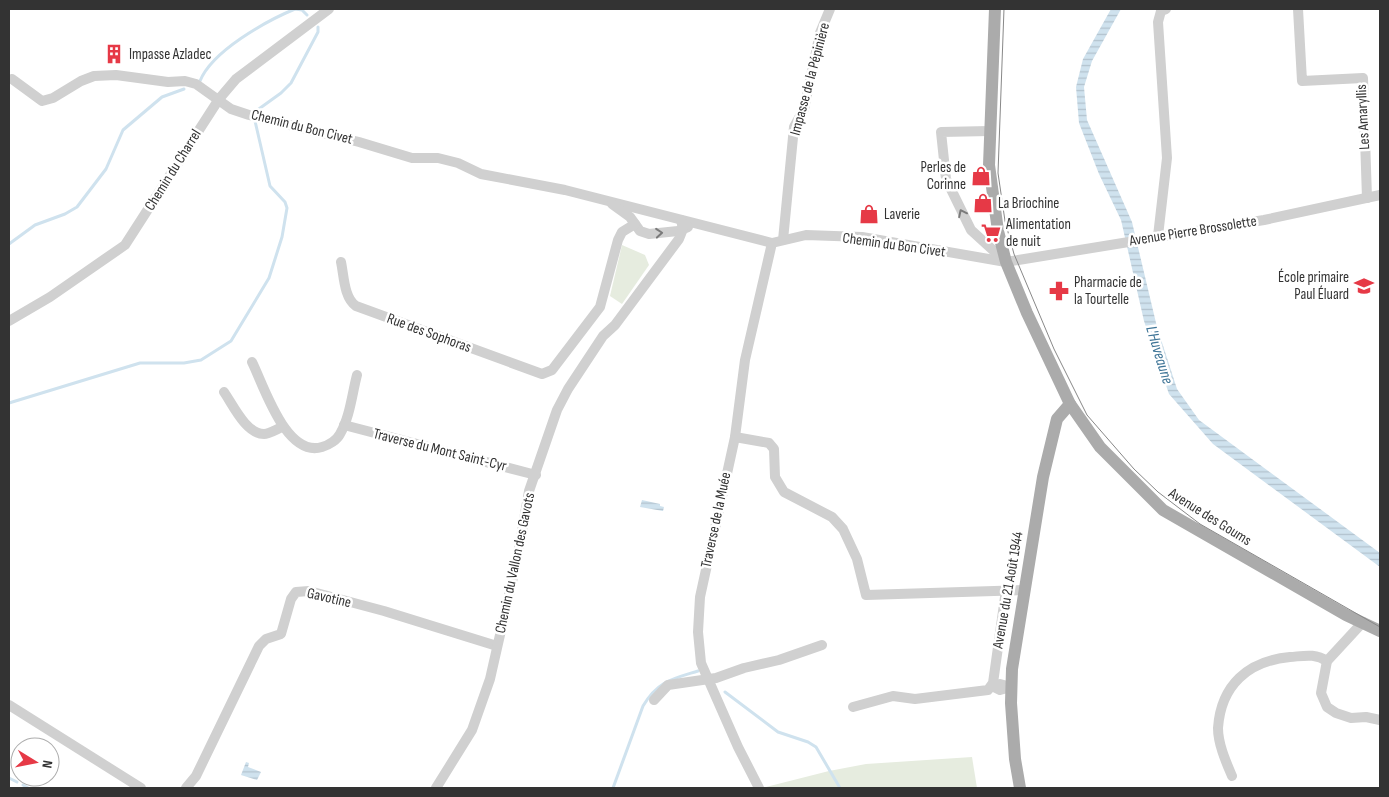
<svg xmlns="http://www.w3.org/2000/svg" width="1389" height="797" viewBox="0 0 1389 797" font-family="'Sofia Sans Condensed',sans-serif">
	<defs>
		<pattern id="water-rules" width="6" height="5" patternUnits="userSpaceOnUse" patternTransform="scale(1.25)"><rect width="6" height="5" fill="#cfe2ee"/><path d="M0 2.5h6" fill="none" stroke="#b2c2cd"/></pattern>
	</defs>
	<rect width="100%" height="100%" fill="#fff"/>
	<!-- park -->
	<g fill="#e6ecdf">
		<polygon points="622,245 645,255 649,265 622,304 610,296"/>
		<polygon points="972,757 977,788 762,788 829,771 866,764"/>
	</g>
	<!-- water -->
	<g fill="url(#water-rules)">
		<polygon points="1111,9 1121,9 1092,61 1084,87 1087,120 1132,222 1157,327 1177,389 1199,420 1380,553 1380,567 1213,444 1169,394 1144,321 1121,220 1099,174 1079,123 1076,87 1083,59"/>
		<polygon points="642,500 660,504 660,506 664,507 663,511 640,507"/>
		<polygon points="246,762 249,763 248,767 261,772 257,780 241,775"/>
	</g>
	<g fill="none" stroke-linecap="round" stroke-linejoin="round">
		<!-- stream -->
		<g stroke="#cfe2ee" stroke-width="3">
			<path d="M200 81C212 51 266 21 295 9L302 10 307 15"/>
			<polyline points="256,111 281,93 291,83 318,32 318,27"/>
			<polyline points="9,244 35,225 65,214 77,207 106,169 123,130 162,97 184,89"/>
			<polyline points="9,403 140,363 184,363 201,360 231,341 269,278 282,237 287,208 285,202 270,186 255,121"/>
			<polyline points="725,692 778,732 808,742 816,747 840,788"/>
			<polyline points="9,778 17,782"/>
			<polyline points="23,785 28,788"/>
			<path d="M613 788 643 706C658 681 672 679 698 671"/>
		</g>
		<!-- minor -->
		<g stroke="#d0d0d0" stroke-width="10">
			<polyline points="1298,9 1302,81 1363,78 1367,198"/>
			<polyline points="12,79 42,101 53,98 81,81 94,76 116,75 168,82 185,81 196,84 231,109 249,115 359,142 412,158 438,158 458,163 481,174 565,190 772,243 806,235 862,237 1006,262 1264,220 1380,195"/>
			<polyline points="990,131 941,132 946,179 971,230 1006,262"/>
			<polyline points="612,204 630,217 640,231 649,234 678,231 688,227"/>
			<polyline points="1158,236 1167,158 1158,22 1161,11 1166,9"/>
			<polyline points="783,240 794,127 804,109 820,33 830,9"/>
			<path d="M341 262C344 276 344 298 356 306L542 374 552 370 600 307 618 240 622 232 635 224"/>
			<polyline points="9,321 50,297 125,245 219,99 236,79 329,9"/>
			<path d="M252 362C264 386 286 458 322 447 329 445 337 440 340 434 350 417 352 394 357 375"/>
			<path d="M224 392C233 405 246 434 264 434 269 434 277 429 282 427"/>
			<polyline points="344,425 536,475"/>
			<polyline points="735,437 769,443 774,449 775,477 784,492 832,517 843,529 857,559 866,595 1025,590"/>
			<polyline points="1363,622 1327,661 1321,693 1327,707 1336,713 1351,718 1366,717 1380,720"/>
			<polygon points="1000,684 1011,687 1000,690 992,686"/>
			<polyline points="654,700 668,685 716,678 744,668 779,660 822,645"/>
			<polyline points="9,705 141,788"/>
			<polyline points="853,707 893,696 915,699 988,690 993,683 1006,590"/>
			<path d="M1232 776C1226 762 1218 744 1218 728 1221 685 1248 661 1290 657 1304 656 1315 653 1327 661"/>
			<polyline points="186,788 196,776 259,646 266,639 281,634 291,599 296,592 309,591 384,611 497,646"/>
			<polyline points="436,788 472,730 490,679 517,560 529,491 557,410 568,389 603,336 615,325 679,239 683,229 681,220"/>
			<polyline points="759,788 738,747 701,663 698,632 700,597 735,437 745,360 772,243"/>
		</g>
		<!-- major -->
		<g stroke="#ababab" stroke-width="12">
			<polyline points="995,9 989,165 998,231 1006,262 1027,313 1070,404 1100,447 1163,510 1346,615 1380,631"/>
			<polyline points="1020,788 1015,759 1011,703 1012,669 1043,477 1057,419 1070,404"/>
		</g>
		<!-- tram -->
		<polyline stroke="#888" stroke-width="1" points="1004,9 998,173 1005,221 1014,254 1054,349 1087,415 1134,469 1158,492 1200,524 1380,627"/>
	</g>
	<!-- one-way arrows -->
	<defs><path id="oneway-chevron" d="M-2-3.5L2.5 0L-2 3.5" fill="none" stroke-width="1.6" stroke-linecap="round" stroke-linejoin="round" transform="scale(1.25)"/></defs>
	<g stroke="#7a7a7a">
		<use href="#oneway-chevron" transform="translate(962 213) rotate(-116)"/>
		<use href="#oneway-chevron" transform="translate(659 233) rotate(-5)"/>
	</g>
	<!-- icons -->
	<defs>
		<symbol id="building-bare" viewBox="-9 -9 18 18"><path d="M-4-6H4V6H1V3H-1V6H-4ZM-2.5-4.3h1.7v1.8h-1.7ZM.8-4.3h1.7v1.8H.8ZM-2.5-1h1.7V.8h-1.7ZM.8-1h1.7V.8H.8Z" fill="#e63946" stroke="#fff" stroke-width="2.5" paint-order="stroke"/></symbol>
		<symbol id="shop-bare" viewBox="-9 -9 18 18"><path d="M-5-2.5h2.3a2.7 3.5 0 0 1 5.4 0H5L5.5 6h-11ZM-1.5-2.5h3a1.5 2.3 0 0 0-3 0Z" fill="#e63946" stroke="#fff" stroke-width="2.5" paint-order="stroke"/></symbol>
		<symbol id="supermarket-bare" viewBox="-9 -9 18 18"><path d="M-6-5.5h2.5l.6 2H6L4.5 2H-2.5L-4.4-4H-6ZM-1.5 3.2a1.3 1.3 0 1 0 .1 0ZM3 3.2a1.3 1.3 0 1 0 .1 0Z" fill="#e63946" stroke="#fff" stroke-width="2.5" paint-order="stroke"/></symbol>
		<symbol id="school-bare" viewBox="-9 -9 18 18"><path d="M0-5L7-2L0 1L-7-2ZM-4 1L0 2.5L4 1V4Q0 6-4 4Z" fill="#e63946" stroke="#fff" stroke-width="2.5" paint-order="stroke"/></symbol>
		<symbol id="pharmacy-bare" viewBox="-9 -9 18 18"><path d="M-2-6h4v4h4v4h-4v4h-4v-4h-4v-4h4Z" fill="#e63946" stroke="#fff" stroke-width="2.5" paint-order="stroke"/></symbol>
	</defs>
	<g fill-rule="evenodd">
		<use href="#building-bare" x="100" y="40" width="28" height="28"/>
		<use href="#shop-bare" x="967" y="162" width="28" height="28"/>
		<use href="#shop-bare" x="969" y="189" width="28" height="28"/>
		<use href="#shop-bare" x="855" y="200" width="28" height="28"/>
		<use href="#supermarket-bare" x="977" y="219" width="28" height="28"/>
		<use href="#school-bare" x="1350" y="272" width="28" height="28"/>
		<use href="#pharmacy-bare" x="1045" y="277" width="28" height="28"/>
	</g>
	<g text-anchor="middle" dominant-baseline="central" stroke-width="5" stroke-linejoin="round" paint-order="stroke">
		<!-- poi labels -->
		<g font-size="15" fill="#333" stroke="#fff" text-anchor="start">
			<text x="129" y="54">Impasse Azladec</text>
			<text x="966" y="167" text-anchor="end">Perles de<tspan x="966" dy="17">Corinne</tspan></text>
			<text x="998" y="203">La Briochine</text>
			<text x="884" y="214">Laverie</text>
			<text x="1006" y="224">Alimentation<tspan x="1006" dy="17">de nuit</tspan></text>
			<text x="1349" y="277" text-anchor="end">École primaire<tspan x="1349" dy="17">Paul Éluard</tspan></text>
			<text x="1074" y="282">Pharmacie de<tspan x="1074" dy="17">la Tourtelle</tspan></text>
		</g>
		<!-- street labels -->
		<g font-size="15" fill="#333" stroke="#fff">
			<text transform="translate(810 79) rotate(-75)">Impasse de la Pépinière</text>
			<text transform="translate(1363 117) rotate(-93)">Les Amaryllis</text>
			<text transform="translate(302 127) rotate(14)">Chemin du Bon Civet</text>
			<text transform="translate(173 170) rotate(-58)">Chemin du Charrel</text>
			<text transform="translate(1193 231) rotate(-9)">Avenue Pierre Brossolette</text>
			<text transform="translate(894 245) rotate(8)">Chemin du Bon Civet</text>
			<text transform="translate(429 333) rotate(20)">Rue des Sophoras</text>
			<text transform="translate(440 450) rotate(14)">Traverse du Mont Saint-Cyr</text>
			<text transform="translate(1210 517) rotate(32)">Avenue des Goums</text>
			<text transform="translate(716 520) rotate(-78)">Traverse de la Muée</text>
			<text transform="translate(515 563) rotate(-78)">Chemin du Vallon des Gavots</text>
			<text transform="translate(1008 590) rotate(-80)">Avenue du 21 Août 1944</text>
			<text transform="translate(329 598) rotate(13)">Gavotine</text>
		</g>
		<!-- water labels -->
		<g font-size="16" font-style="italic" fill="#3f7597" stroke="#fff">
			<text transform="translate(1159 355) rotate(73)">L'Huveaune</text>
		</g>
	</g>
	<!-- border -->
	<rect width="1389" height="797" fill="none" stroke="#333333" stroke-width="20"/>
	<!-- north arrow -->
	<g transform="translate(35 762) rotate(100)"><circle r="24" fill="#ffffff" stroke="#adadad"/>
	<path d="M0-4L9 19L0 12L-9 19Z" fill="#e63946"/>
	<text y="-8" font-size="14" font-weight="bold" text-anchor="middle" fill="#333333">N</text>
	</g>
</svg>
